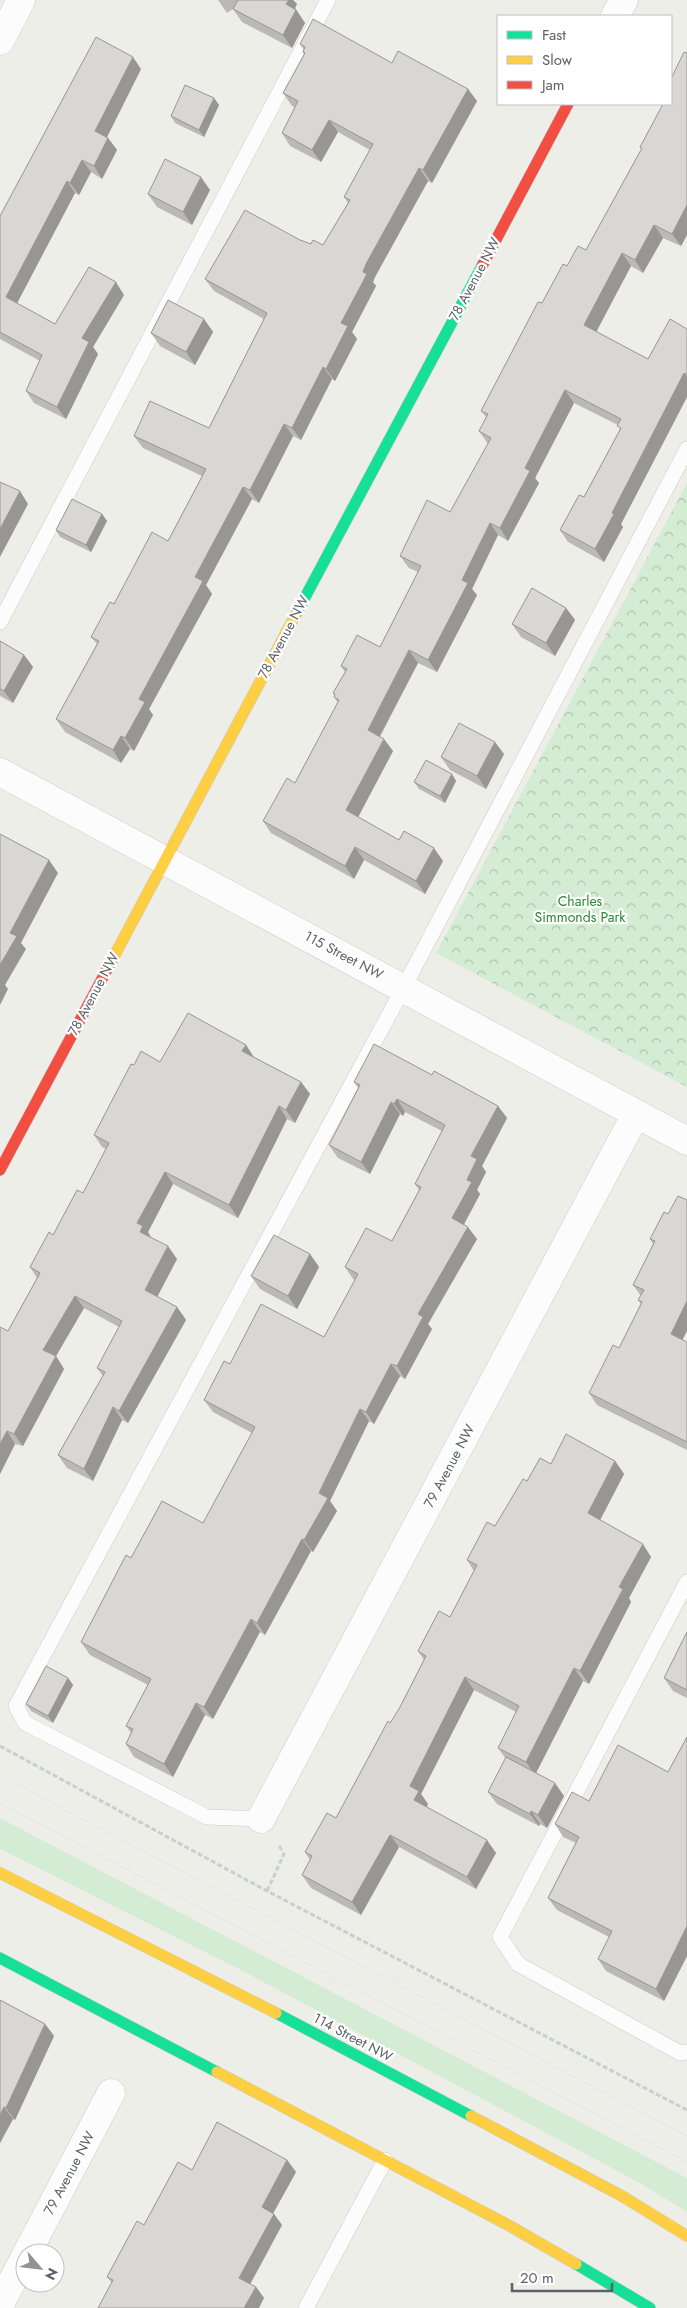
<svg xmlns="http://www.w3.org/2000/svg" width="687" height="2308" viewBox="0 0 687 2308" font-family="Jost,sans-serif">
	<defs>
		<pattern id="forest-crowns" width="20" height="18" patternUnits="userSpaceOnUse" patternTransform="scale(1.25)"><rect width="20" height="18" fill="#d5ecd4"/><path d="M2 6a3 3 0 1 1 6 0M12 15a3 3 0 1 1 6 0" fill="none" stroke="#b0c3b0"/></pattern>
	</defs>
	<rect width="100%" height="100%" fill="#eeeee9"/>
	<!-- grass -->
	<polygon fill="#d5ecd4" points="0,1818 687,2178 687,2212 638,2182 241,1970 4,1851 0,1849"/>
	<!-- forest -->
	<polygon fill="url(#forest-crowns)" points="687,483 687,1087 436,953"/>
	<g fill="none" stroke-linecap="round" stroke-linejoin="round">
		<defs>
			<g id="lane">
				<polyline points="0,622 328,0"/>
				<polyline points="687,1582 500,1937 518,1964 680,2053 687,2052"/>
				<polyline points="261,1819 207,1817 25,1723 16,1706 404,987 687,449"/>
				<polyline points="306,2308 385,2160"/>
			</g>
			<g id="street">
				<polyline points="615,16 624,0"/>
				<polyline points="0,41 21,0"/>
				<polyline points="0,772 687,1141"/>
				<polyline points="261,1819 636,1114"/>
				<polyline points="27,2253 111,2093"/>
				<polyline points="0,2304 25,2257"/>
			</g>
			<g id="fast">
				<polyline points="295,616 482,266"/>
				<polyline points="0,1958 217,2072"/>
				<polyline points="276,2013 471,2116"/>
				<polyline points="576,2264 650,2308"/>
			</g>
			<g id="slow">
				<polyline points="111,962 295,616"/>
				<polyline points="0,1873 276,2013"/>
				<polyline points="217,2072 508,2225 576,2264"/>
				<polyline points="471,2116 622,2196 687,2236"/>
			</g>
			<g id="jam">
				<polyline points="482,266 568,104"/>
				<polyline points="0,1170 111,962"/>
			</g>
		</defs>
		<!-- lane casing -->
		<use href="#lane" stroke="#cbcbcb" stroke-width="16"/>
		<!-- street casing -->
		<use href="#street" stroke="#cbcbcb" stroke-width="29"/>
		<!-- fast casing -->
		<use href="#fast" stroke="#c9cbca" stroke-width="12"/>
		<!-- slow casing -->
		<use href="#slow" stroke="#c9cbca" stroke-width="12"/>
		<!-- jam casing -->
		<use href="#jam" stroke="#c9cbca" stroke-width="12"/>
		<!-- path -->
		<g stroke="#c9cfcb" stroke-width="3" stroke-dasharray="5 2.5" stroke-linecap="butt">
			<polyline points="0,1746 267,1891 687,2110"/>
			<polyline points="267,1891 284,1854 278,1844"/>
		</g>
		<!-- lane -->
		<use href="#lane" stroke="#fcfcfc" stroke-width="15"/>
		<!-- street -->
		<use href="#street" stroke="#fcfcfc" stroke-width="28"/>
		<!-- fast -->
		<use href="#fast" stroke="#16e098" stroke-width="11"/>
		<!-- slow -->
		<use href="#slow" stroke="#ffcf43" stroke-width="11"/>
		<!-- jam -->
		<use href="#jam" stroke="#f24e42" stroke-width="11"/>
		<!-- tram -->
		<g stroke="#e4e5e4" stroke-width="1">
			<polyline points="0,1774 63,1809 687,2136"/>
			<polyline points="0,1803 687,2162"/>
		</g>
	</g>
	<!-- wall -->
	<g fill="#bab9b6">
		<polygon points="218,0 293,0 297,4 295,8 305,23 292,48 242,22 233,9 227,13"/>
		<polygon points="300,44 392,63 477,101 432,183 428,181 375,277 373,282 376,286 352,332 357,339 335,381 332,379 301,440 293,436 259,503 252,499 206,585 212,594 149,709 153,715 134,751 130,749 121,763 65,732 56,719 97,644 91,637 114,604 168,541 202,476 143,448 134,436 209,428 264,319 214,291 205,279 300,240 311,244 323,245 348,203 344,197 370,150 338,132 321,162 290,146 282,133 295,107 292,106 283,93 304,54 303,52 304,50"/>
		<polygon points="687,53 687,235 681,246 663,238 643,273 631,266 596,332 648,359 687,329 687,397 621,524 623,527 604,562 568,542 560,530 584,497 620,429 618,425 574,403 535,478 539,483 508,541 498,535 472,589 477,595 437,672 418,663 380,737 393,751 358,817 399,840 443,861 425,894 364,860 354,879 271,833 263,821 295,783 338,703 334,697 335,695 333,693 345,672 341,666 380,647 418,572 409,568 400,556 450,512 488,444 479,431 486,417 481,411 542,303 567,266 586,250 642,149 640,147 663,104"/>
		<polygon points="141,69 107,137 117,150 102,179 91,172 79,195 75,193 17,303 55,324 124,295 93,347 98,354 66,419 34,403 26,391 40,361 0,339 0,216"/>
		<polygon points="214,98 219,105 204,137 175,123 171,116"/>
		<polygon points="210,190 192,225 157,207 148,194"/>
		<polygon points="204,319 213,332 195,365 160,346 151,333"/>
		<polygon points="102,514 107,521 91,552 60,537 56,530"/>
		<polygon points="566,608 575,620 555,656 521,637 512,624"/>
		<polygon points="0,641 24,655 33,667 13,703 0,696"/>
		<polygon points="504,754 486,789 450,770 441,757"/>
		<polygon points="452,774 456,781 445,803 419,789 414,782"/>
		<polygon points="246,1045 254,1057 301,1082 310,1094 295,1123 287,1119 238,1218 173,1184 148,1232 151,1237 177,1259 157,1297 177,1307 186,1320 128,1423 122,1420 93,1481 67,1468 58,1455 103,1376 97,1368 119,1327 84,1308 56,1356 64,1369 23,1446 15,1444 0,1474 8,1331 37,1278 30,1267 83,1193 106,1149 102,1147 94,1135 134,1065 160,1062"/>
		<polygon points="432,1075 498,1106 507,1118 482,1166 486,1172 477,1190 480,1194 464,1224 477,1239 428,1324 432,1329 405,1379 400,1376 374,1424 369,1421 330,1501 337,1511 313,1552 311,1551 265,1635 260,1632 213,1719 205,1715 173,1777 134,1757 126,1744 131,1733 126,1726 148,1685 90,1655 81,1642 131,1558 203,1523 252,1433 213,1412 204,1400 230,1364 324,1337 355,1280 353,1279 345,1267 392,1241 419,1190 415,1184 442,1131 405,1112 403,1116 400,1114 370,1174 338,1158 329,1145 358,1088 354,1082"/>
		<polygon points="687,1200 687,1331 682,1340 687,1342 687,1450 597,1405 589,1393 619,1348 641,1304 638,1300 641,1296 633,1285 653,1244 650,1239 668,1214"/>
		<polygon points="310,1254 319,1267 297,1309 260,1289 251,1276"/>
		<polygon points="615,1461 624,1474 600,1520 651,1557 629,1598 631,1602 589,1684 583,1681 536,1773 564,1796 547,1828 540,1824 539,1826 497,1804 488,1792 506,1759 498,1748 516,1712 474,1690 421,1794 428,1804 427,1807 496,1853 476,1889 399,1847 361,1915 311,1888 302,1875 310,1860 305,1852 336,1818 390,1723 399,1709 424,1660 418,1651 450,1617 474,1571 467,1560 495,1526 527,1481 551,1464"/>
		<polygon points="687,1632 687,1698 673,1691 664,1678"/>
		<polygon points="68,1678 73,1685 53,1723 31,1711 26,1704"/>
		<polygon points="687,1737 687,1956 664,2001 606,1971 598,1959 609,1937 557,1910 548,1898 576,1843 563,1837 555,1824 589,1801 668,1772"/>
		<polygon points="0,2000 45,2024 54,2036 15,2120 13,2119 0,2143"/>
		<polygon points="287,2160 296,2172 273,2213 282,2225 250,2284 256,2287 264,2298 112,2283 107,2277 144,2225 192,2170"/>
	</g>
	<!-- shaded-wall -->
	<g fill="#979694">
		<polygon points="286,0 293,0 297,4 295,8 305,23 292,48 283,35"/>
		<polygon points="133,57 141,69 104,143 95,131"/>
		<polygon points="468,89 477,101 432,183 423,170"/>
		<polygon points="214,98 219,105 204,137 199,130"/>
		<polygon points="329,120 338,132 321,162 312,150"/>
		<polygon points="108,138 117,150 102,179 94,166"/>
		<polygon points="82,160 91,172 79,195 70,183"/>
		<polygon points="419,168 428,181 375,277 373,282 376,286 352,332 357,339 335,381 326,369 341,323 366,264"/>
		<polygon points="201,177 210,190 192,225 183,212"/>
		<polygon points="67,181 75,193 14,309 6,297"/>
		<polygon points="687,205 687,235 681,246 672,234"/>
		<polygon points="654,225 663,238 643,273 635,260"/>
		<polygon points="622,253 631,266 593,338 584,325"/>
		<polygon points="116,282 124,295 93,347 98,354 66,419 57,407 82,338"/>
		<polygon points="204,319 213,332 195,365 186,352"/>
		<polygon points="323,367 332,379 301,440 292,428"/>
		<polygon points="684,373 687,377 687,397 621,524 623,527 604,562 595,549 612,513"/>
		<polygon points="565,390 574,403 535,478 539,483 508,541 500,528 525,468"/>
		<polygon points="284,424 293,436 259,503 250,490"/>
		<polygon points="243,487 252,499 206,585 212,594 149,709 153,715 134,751 125,738 139,699 195,577"/>
		<polygon points="20,491 28,504 0,557 0,529"/>
		<polygon points="102,514 107,521 91,552 86,545"/>
		<polygon points="490,523 498,535 472,589 477,595 437,672 428,660 462,580"/>
		<polygon points="566,608 575,620 555,656 546,643"/>
		<polygon points="409,650 418,663 376,743 368,730"/>
		<polygon points="24,655 33,667 13,703 4,691"/>
		<polygon points="121,736 130,749 121,763 113,750"/>
		<polygon points="384,739 393,751 355,823 346,810"/>
		<polygon points="495,742 504,754 486,789 477,776"/>
		<polygon points="452,774 456,781 445,803 440,796"/>
		<polygon points="355,847 364,860 354,879 345,866"/>
		<polygon points="434,848 443,861 425,894 416,881"/>
		<polygon points="49,860 58,873 21,943 26,949 5,985 8,989 0,1005 0,965 10,933"/>
		<polygon points="246,1045 254,1058 242,1051"/>
		<polygon points="301,1082 310,1094 295,1123 286,1110"/>
		<polygon points="397,1099 405,1112 403,1116 394,1104"/>
		<polygon points="391,1102 400,1114 370,1174 361,1162"/>
		<polygon points="279,1106 287,1119 238,1218 229,1205"/>
		<polygon points="498,1106 507,1118 482,1166 486,1172 477,1190 480,1194 461,1230 452,1218 467,1180 471,1156"/>
		<polygon points="165,1172 173,1184 148,1232 151,1238 140,1232 137,1223"/>
		<polygon points="468,1227 477,1239 428,1324 432,1329 405,1379 397,1366 418,1314"/>
		<polygon points="168,1246 177,1259 154,1303 145,1290"/>
		<polygon points="310,1254 319,1267 297,1309 288,1296"/>
		<polygon points="75,1296 84,1308 56,1356 64,1369 23,1446 14,1434 43,1350"/>
		<polygon points="687,1301 687,1331 679,1346 671,1334"/>
		<polygon points="177,1307 186,1320 128,1423 119,1411"/>
		<polygon points="391,1364 400,1376 374,1424 366,1412"/>
		<polygon points="113,1407 122,1420 93,1481 84,1469"/>
		<polygon points="360,1409 369,1421 330,1501 337,1511 313,1552 304,1540 319,1493"/>
		<polygon points="7,1431 15,1444 0,1474 0,1444"/>
		<polygon points="615,1461 624,1474 597,1526 588,1513"/>
		<polygon points="302,1539 311,1551 265,1635 257,1623"/>
		<polygon points="643,1544 651,1557 629,1598 631,1602 589,1684 580,1671 619,1587"/>
		<polygon points="251,1619 260,1632 213,1719 204,1707"/>
		<polygon points="574,1668 583,1681 535,1775 526,1762"/>
		<polygon points="465,1677 474,1690 421,1794 428,1804 423,1813 414,1800 410,1786"/>
		<polygon points="68,1678 73,1685 53,1723 48,1716"/>
		<polygon points="196,1703 205,1715 173,1777 164,1764"/>
		<polygon points="555,1783 564,1796 547,1828 538,1815"/>
		<polygon points="531,1811 540,1824 539,1826 530,1814"/>
		<polygon points="390,1835 399,1847 361,1915 352,1902"/>
		<polygon points="487,1840 496,1853 476,1889 467,1877"/>
		<polygon points="687,1926 687,1956 664,2001 656,1989"/>
		<polygon points="45,2024 54,2036 15,2120 6,2108"/>
		<polygon points="4,2107 13,2119 0,2143 0,2115"/>
		<polygon points="287,2160 296,2172 270,2219 262,2207"/>
		<polygon points="274,2214 282,2225 247,2290 239,2278"/>
		<polygon points="256,2287 264,2298 259,2308 244,2308"/>
	</g>
	<!-- building -->
	<g fill="#d8d7d4" stroke="#979694">
		<polygon points="237,0 289,0 286,4 296,10 283,35 233,9 238,0"/>
		<polygon points="313,19 392,63 398,51 468,89 423,170 419,168 366,264 363,272 367,274 341,323 348,326 326,369 323,367 292,428 284,424 250,490 243,487 195,577 203,581 139,699 145,702 125,738 121,736 113,750 56,719 99,641 91,637 110,602 114,604 152,532 168,541 206,469 134,436 150,401 209,428 267,313 205,279 245,210 300,240 311,244 313,240 323,245 350,200 344,197 373,144 329,120 312,150 282,133 298,101 283,93 305,53 303,52 305,47 300,44"/>
		<polygon points="96,37 133,57 95,131 108,138 94,166 82,160 70,183 67,181 6,297 55,324 89,267 116,282 82,338 89,342 57,407 26,391 42,355 0,332 0,216"/>
		<polygon points="684,52 687,53 687,205 672,234 654,225 635,260 622,253 584,325 648,359 670,319 687,329 687,375 684,373 612,513 614,514 595,549 560,530 579,495 584,497 621,428 617,426 621,419 565,390 525,468 530,471 500,528 490,523 462,580 468,583 428,660 409,650 368,730 384,739 346,810 399,840 404,831 434,848 416,881 355,847 345,866 263,821 287,778 295,783 339,700 334,697 335,694 333,693 347,669 341,666 357,635 380,647 421,566 400,556 427,500 450,512 491,438 479,431 488,414 481,411 538,302 542,303 563,264 567,266 578,246 586,250 642,148 640,147 663,104 671,104 671,79"/>
		<polygon points="185,85 214,98 199,130 171,116"/>
		<polygon points="165,159 201,177 183,212 148,194"/>
		<polygon points="168,300 204,319 186,352 151,333"/>
		<polygon points="0,482 20,491 0,529"/>
		<polygon points="72,499 102,514 86,545 56,530"/>
		<polygon points="532,588 566,608 546,643 512,624"/>
		<polygon points="0,641 24,655 4,691 0,689"/>
		<polygon points="459,723 495,742 477,776 441,757"/>
		<polygon points="426,760 452,774 440,796 414,782"/>
		<polygon points="0,834 49,860 10,933 17,936 0,965"/>
		<polygon points="188,1013 246,1045 242,1051 301,1082 286,1110 279,1106 229,1205 165,1172 137,1223 143,1226 140,1232 168,1246 145,1290 177,1307 119,1411 113,1407 84,1469 58,1455 105,1372 97,1368 122,1321 75,1296 43,1350 56,1356 14,1434 7,1431 0,1444 0,1327 8,1331 40,1273 30,1267 49,1232 53,1235 77,1190 83,1193 109,1143 94,1135 131,1064 134,1065 141,1051 160,1062"/>
		<polygon points="374,1044 432,1075 434,1071 498,1106 471,1156 477,1159 467,1180 472,1182 452,1218 468,1227 418,1314 423,1317 397,1366 391,1364 366,1412 360,1409 319,1493 328,1498 304,1540 302,1539 257,1623 251,1619 204,1707 196,1703 164,1764 126,1744 133,1729 126,1726 151,1679 81,1642 126,1555 131,1558 162,1501 203,1523 255,1427 204,1400 224,1361 230,1364 261,1304 324,1337 358,1274 345,1267 366,1228 392,1241 421,1187 415,1184 445,1125 397,1099 394,1104 391,1102 361,1162 329,1145 360,1085 354,1082"/>
		<polygon points="678,1196 687,1200 687,1301 671,1334 687,1342 687,1442 589,1393 613,1345 619,1348 642,1302 638,1300 644,1290 633,1285 655,1241 650,1239 664,1212 668,1214"/>
		<polygon points="274,1235 310,1254 288,1296 251,1276"/>
		<polygon points="566,1434 615,1461 588,1513 643,1544 619,1587 623,1589 580,1671 574,1668 526,1762 498,1748 519,1706 465,1677 410,1786 419,1791 414,1800 487,1840 467,1877 390,1835 352,1902 302,1875 312,1856 305,1852 327,1813 336,1818 388,1721 390,1723 399,1709 426,1656 418,1651 439,1611 450,1617 477,1565 467,1560 487,1522 495,1526 523,1479 527,1481 540,1458 551,1464"/>
		<polygon points="687,1632 687,1690 664,1678"/>
		<polygon points="46,1666 68,1678 48,1716 26,1704"/>
		<polygon points="687,1737 687,1926 656,1989 598,1959 612,1931 548,1898 579,1837 555,1824 572,1792 589,1801 618,1745 668,1772"/>
		<polygon points="506,1757 555,1783 538,1815 531,1811 530,1814 488,1792"/>
		<polygon points="0,2000 45,2024 6,2108 4,2107 0,2115"/>
		<polygon points="217,2122 287,2160 262,2207 274,2214 239,2278 256,2287 244,2308 98,2308 113,2280 107,2277 137,2221 144,2225 178,2162 192,2170"/>
	</g>
	<g text-anchor="middle" dominant-baseline="central" stroke-width="4.5" stroke-linejoin="round" paint-order="stroke">
		<!-- street labels -->
		<g font-size="14" fill="#5d6268" stroke="#fff">
			<text transform="translate(474 279) rotate(-62)">78 Avenue NW</text>
			<text transform="translate(283 637) rotate(-62)">78 Avenue NW</text>
			<text transform="translate(344 955) rotate(28)">115 Street NW</text>
			<text transform="translate(93 994) rotate(-62)">78 Avenue NW</text>
			<text transform="translate(449 1466) rotate(-62)">79 Avenue NW</text>
			<text transform="translate(353 2037) rotate(28)">114 Street NW</text>
			<text transform="translate(69 2173) rotate(-62)">79 Avenue NW</text>
		</g>
		<!-- park labels -->
		<g font-size="14" fill="#2f8534" stroke="#fff">
			<text x="580" y="901">Charles<tspan x="580" dy="16">Simmonds Park</tspan></text>
		</g>
	</g>
	<!-- legend -->
	<rect x="497" y="15" width="175" height="90" fill="#ffffff" stroke="#bec0c3"/>
	<rect x="507" y="31" width="25" height="8" fill="#16e098" stroke="#bec0c3"/>
	<text x="542" y="40" font-size="15" fill="#5d6268">Fast</text>
	<rect x="507" y="56" width="25" height="8" fill="#ffcf43" stroke="#bec0c3"/>
	<text x="542" y="65" font-size="15" fill="#5d6268">Slow</text>
	<rect x="507" y="81" width="25" height="8" fill="#f24e42" stroke="#bec0c3"/>
	<text x="542" y="90" font-size="15" fill="#5d6268">Jam</text>
	<!-- north arrow -->
	<g transform="translate(40 2268) rotate(118)"><circle r="24" fill="#ffffff" stroke="#bec0c3"/>
	<path d="M0-4L9 19L0 12L-9 19Z" fill="#909395"/>
	<text y="-8" font-size="14" font-weight="bold" text-anchor="middle" fill="#5d6268">N</text>
	</g>
	<!-- scale -->
	<path d="M512 2283v8h100v-8" fill="none" stroke="#5d6268" stroke-width="2.5"/>
	<text x="520" y="2283" font-size="15" fill="#5d6268" stroke="#ffffff" stroke-width="4" paint-order="stroke">20 m</text>
</svg>
